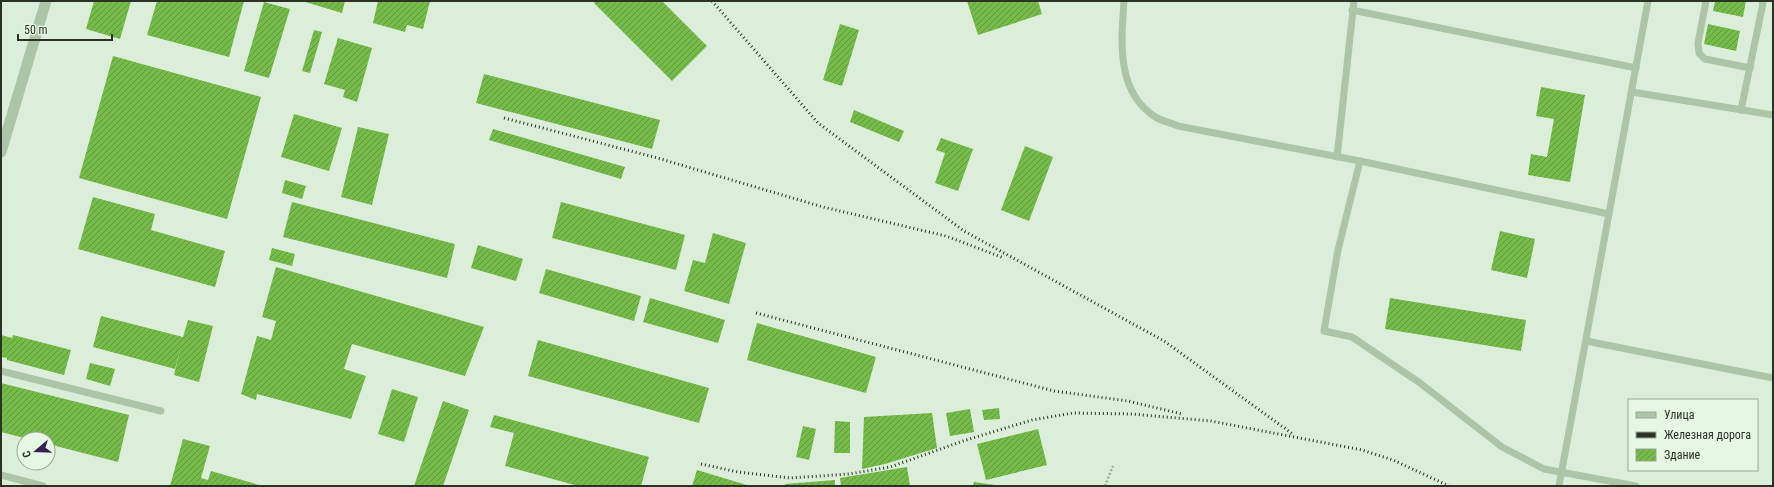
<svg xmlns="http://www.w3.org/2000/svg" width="1774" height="487" viewBox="0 0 1774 487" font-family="'Roboto Condensed',sans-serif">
	<defs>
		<pattern id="building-hatch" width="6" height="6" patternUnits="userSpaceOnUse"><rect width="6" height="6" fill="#76bb4a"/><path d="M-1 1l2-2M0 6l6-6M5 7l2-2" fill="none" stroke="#61993d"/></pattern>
	</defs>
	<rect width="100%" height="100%" fill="#dbeed9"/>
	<!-- building -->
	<g fill="url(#building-hatch)">
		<polygon points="94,1 131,1 120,39 86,29"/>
		<polygon points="157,1 244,1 229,57 147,35"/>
		<polygon points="302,1 345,1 342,13"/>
		<polygon points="378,1 430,1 423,29 407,25 405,32 373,23"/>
		<polygon points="595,1 662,1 707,46 672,81 594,3"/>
		<polygon points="967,1 1038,1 1042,14 978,35"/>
		<polygon points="1715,1 1746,1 1743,17 1713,11"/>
		<polygon points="264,2 290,9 269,78 244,71"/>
		<polygon points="840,24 859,30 842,86 823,80"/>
		<polygon points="1708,24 1740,31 1736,51 1704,44"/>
		<polygon points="314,30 322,32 310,73 302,71"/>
		<polygon points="338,38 372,48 357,102 343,97 345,90 324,84"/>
		<polygon points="113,56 261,97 227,219 79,178"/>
		<polygon points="484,74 660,120 652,149 476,103"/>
		<polygon points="1541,87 1585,95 1570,182 1528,175 1531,154 1547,157 1554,119 1536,116"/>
		<polygon points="854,110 904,131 899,142 850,122"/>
		<polygon points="294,114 342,128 329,171 281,157"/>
		<polygon points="358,127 389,134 372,205 341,197"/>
		<polygon points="493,129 625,167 621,179 489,140"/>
		<polygon points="941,138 973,149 958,191 935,183 945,153 936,150"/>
		<polygon points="1025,146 1053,157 1029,221 1001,210"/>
		<polygon points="285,180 306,186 302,199 282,193"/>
		<polygon points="93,197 155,214 151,230 225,251 215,287 78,249"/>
		<polygon points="292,202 455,244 447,278 283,237"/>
		<polygon points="561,202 685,235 676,270 552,238"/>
		<polygon points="1500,231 1535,239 1527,278 1491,270"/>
		<polygon points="713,233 746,243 729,304 684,291 693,260 705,263"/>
		<polygon points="478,245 523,259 516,281 471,268"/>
		<polygon points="272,248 295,254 292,266 269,260"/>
		<polygon points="276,267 484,327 465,376 352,344 344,369 366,376 351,419 257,394 256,400 241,394 257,336 271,340 276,321 262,317"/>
		<polygon points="546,269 641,296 634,321 539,293"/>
		<polygon points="650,298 725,320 718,343 643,322"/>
		<polygon points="1390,298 1526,320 1521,351 1385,329"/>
		<polygon points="101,316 183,337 188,320 213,326 199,382 174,375 181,346 175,369 93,347"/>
		<polygon points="757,323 876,357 866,393 747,360"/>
		<polygon points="1,335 12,338 13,335 71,350 64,375 7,360 7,358 1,357"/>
		<polygon points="538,340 709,388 699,423 528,376"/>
		<polygon points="90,363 115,369 110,386 86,379"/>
		<polygon points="1,383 129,415 118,462 48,444 48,439 28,439 1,432"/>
		<polygon points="392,389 418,397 404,442 378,434"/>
		<polygon points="443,401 469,410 443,486 414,486"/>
		<polygon points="999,408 1000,419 984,420 982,410"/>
		<polygon points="970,409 974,432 950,436 946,413"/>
		<polygon points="932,413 937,448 885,464 862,469 864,417"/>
		<polygon points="494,415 649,457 641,486 578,486 505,466 514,433 490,427"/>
		<polygon points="835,421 850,422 850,453 834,453"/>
		<polygon points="803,426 816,429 809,460 796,457"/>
		<polygon points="1038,429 1047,465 986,480 977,444"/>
		<polygon points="183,439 210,446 201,478 208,480 211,471 263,486 170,486"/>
		<polygon points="907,467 910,486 841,486 840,478"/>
		<polygon points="697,470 750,486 692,486"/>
		<polygon points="835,480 835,486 785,486 785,484"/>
		<polygon points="974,482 995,485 995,486 973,486"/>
	</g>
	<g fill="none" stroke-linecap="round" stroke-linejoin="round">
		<!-- path -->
		<polyline stroke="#97b190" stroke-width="2.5" stroke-dasharray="2 2" stroke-linecap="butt" points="1105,486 1113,466"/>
		<!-- service -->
		<g stroke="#abc5a6" stroke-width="7">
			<path d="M1124 1C1121 43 1116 93 1157 118 1163 121 1171 123 1178 126L1360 161 1609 214"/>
			<polyline points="1706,1 1698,43 1699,53 1705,59 1750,68"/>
			<polyline points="1352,10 1636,68"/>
			<polyline points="1632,92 1773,115"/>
			<polyline points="1741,110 1763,3 1762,1"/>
			<polyline points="1337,157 1354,1"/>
			<polyline points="1360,161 1338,250 1324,331 1352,337 1420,383 1502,447 1544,469 1636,486"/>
			<polyline points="1586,341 1773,378"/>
			<polyline points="1,371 161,411"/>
			<polyline points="1,475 43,486"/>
			<polyline points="1559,486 1648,1"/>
		</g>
		<!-- minor -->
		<polyline stroke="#abc5a6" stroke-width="11" points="1,152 46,1"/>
		<!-- rail -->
		<g stroke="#2a3226" stroke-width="3" stroke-dasharray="1 3" stroke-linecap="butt">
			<polyline points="712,1 818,123 964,231 1164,341 1294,435"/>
			<polyline points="504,118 654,157 823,207 946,236 1004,258"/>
			<polyline points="756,313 1054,391 1128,401 1182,414"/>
			<polyline points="701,464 738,472 790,478 849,474 890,467 963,441 1032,420 1073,413 1132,414 1211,421 1362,450 1393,460 1449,486"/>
		</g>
	</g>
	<!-- border -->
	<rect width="1774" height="487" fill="none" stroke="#2a3226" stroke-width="4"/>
	<!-- legend -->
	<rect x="1628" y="399" width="130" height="72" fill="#e6f7e4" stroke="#9ba898"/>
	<rect x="1636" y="412" width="20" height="6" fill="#abc5a6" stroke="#9ba898"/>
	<text x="1664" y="419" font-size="12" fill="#2a3226">Улица</text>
	<rect x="1636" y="432" width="20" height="6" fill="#2a3226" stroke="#9ba898"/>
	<text x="1664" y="439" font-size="12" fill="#2a3226">Железная дорога</text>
	<rect x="1636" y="449" width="20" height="12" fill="url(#building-hatch)" stroke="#9ba898"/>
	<text x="1664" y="459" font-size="12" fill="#2a3226">Здание</text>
	<!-- north arrow -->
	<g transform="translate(36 451) rotate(251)"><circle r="19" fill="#e6f7e4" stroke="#9ba898"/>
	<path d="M0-3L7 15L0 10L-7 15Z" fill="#352050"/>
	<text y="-6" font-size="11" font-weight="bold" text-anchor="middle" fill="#2a3226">С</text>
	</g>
	<!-- scale -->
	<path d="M18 34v6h94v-6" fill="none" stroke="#2a3226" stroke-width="2"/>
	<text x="24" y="34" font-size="12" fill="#2a3226" stroke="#e6f7e4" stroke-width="3" paint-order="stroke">50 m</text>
</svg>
